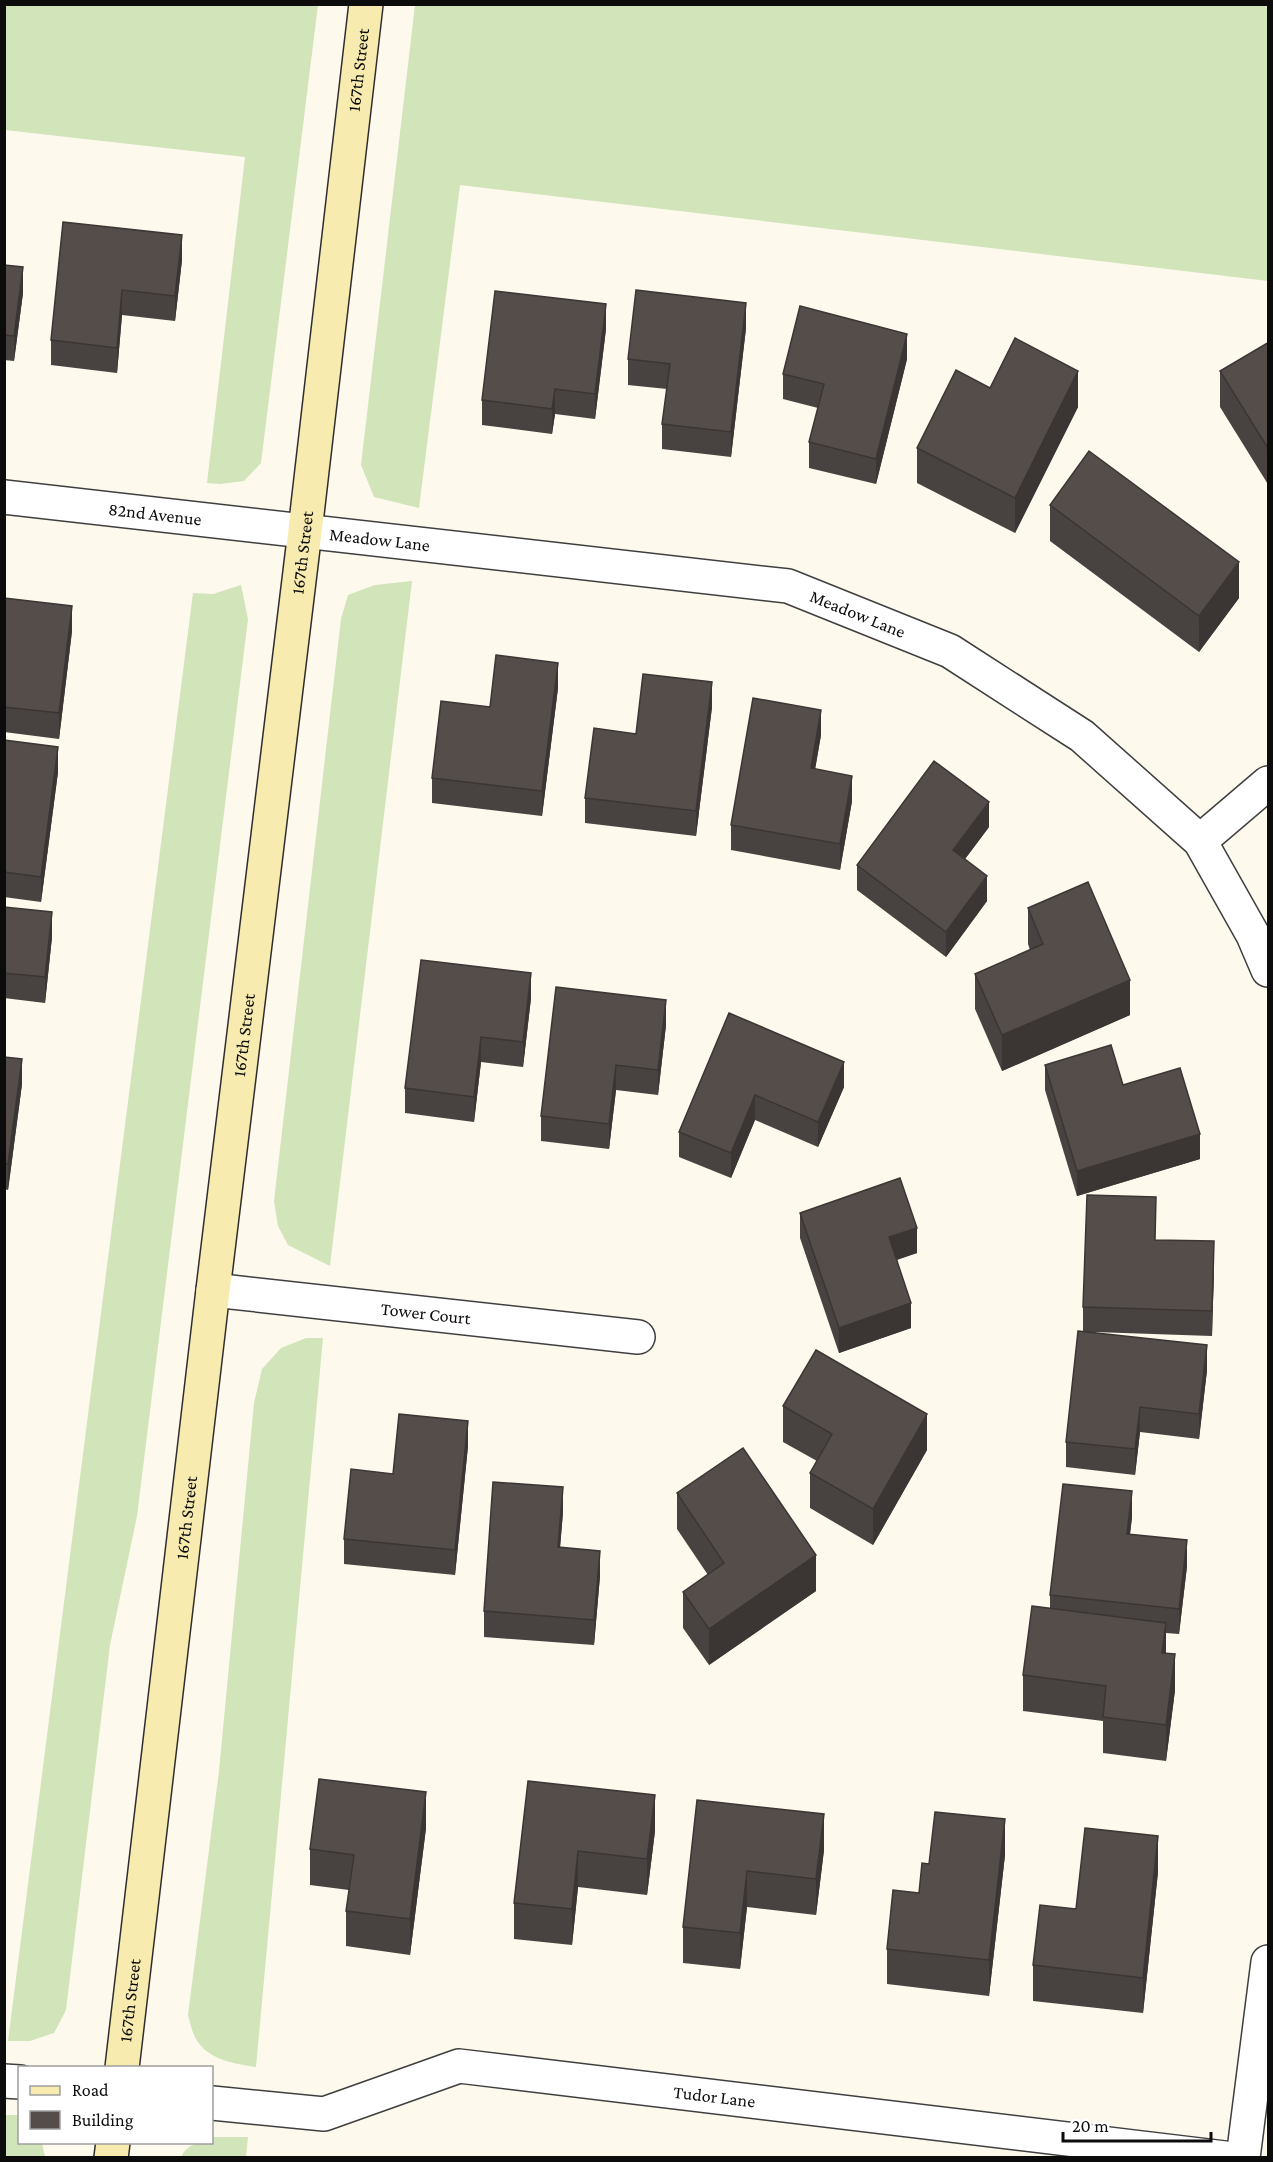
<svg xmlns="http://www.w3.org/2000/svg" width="1273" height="2162" viewBox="0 0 1273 2162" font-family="'Crimson Pro',serif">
	<rect width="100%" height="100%" fill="#fdf9ed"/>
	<!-- grass -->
	<g fill="#d2e4ba">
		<polygon points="5,4 318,5 261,463 244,481 220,484 207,483 245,157 5,130"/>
		<polygon points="415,5 1268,5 1268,281 460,185 419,508 374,497 361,465"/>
		<polygon points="412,581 330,1266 288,1245 278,1226 274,1201 341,619 348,595 375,585"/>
		<polygon points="241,585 248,619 137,1516 110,1645 66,2010 54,2033 30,2041 8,2041 193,593 213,594"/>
		<path d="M306 1338H323L256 2067C235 2064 208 2060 196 2039 192 2032 190 2022 188 2015L219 1771 254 1403 262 1369 281 1348Z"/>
		<polygon points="5,2115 19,2115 20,2142 42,2143 45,2157 5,2157"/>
		<path d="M212 2137H248L246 2157H181C188 2144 197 2142 212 2142Z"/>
	</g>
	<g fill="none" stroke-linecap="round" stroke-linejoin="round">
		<defs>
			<g id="street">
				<path id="s1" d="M4 497 788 586 950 651 1082 736 1200 841 1253 935 1268 970"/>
				<polyline points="1200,841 1268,783"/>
				<path id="s2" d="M213 1290 638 1337"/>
				<polyline points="4,2081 20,2082"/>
				<path id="s3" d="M212 2103 324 2114 459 2066 1225 2158"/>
				<polyline points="1243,2158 1268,1962"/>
			</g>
			<g id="secondary">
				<path id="s4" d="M122 2068 213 1290 305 531 366 4"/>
				<polyline points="111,2158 113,2142"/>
			</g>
		</defs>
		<!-- street casing -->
		<use href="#street" stroke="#3f3f3f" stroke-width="36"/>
		<!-- secondary casing -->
		<use href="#secondary" stroke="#2e2e2e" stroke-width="36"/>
		<!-- street -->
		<use href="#street" stroke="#fff" stroke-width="33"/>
		<!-- secondary -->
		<use href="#secondary" stroke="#f7ebaf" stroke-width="33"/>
	</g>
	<!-- wall -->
	<g fill="#484240">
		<polygon points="63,222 182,260 175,321 122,315 117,373 51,365 51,340"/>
		<polygon points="4,265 23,293 14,361 4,360"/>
		<polygon points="746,328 731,457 662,449 662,424 667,389 628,385 628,359"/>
		<polygon points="606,329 595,419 555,414 552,434 482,425 482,400"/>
		<polygon points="1269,342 1269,486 1220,407 1220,371"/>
		<polygon points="907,359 876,484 809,468 809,442 818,408 783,399 783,374"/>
		<polygon points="990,388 1078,407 1015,533 917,483 917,448"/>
		<polygon points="1050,505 1239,598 1199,652 1050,541"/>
		<polygon points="4,598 72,631 59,739 4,732"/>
		<polygon points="558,688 542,816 432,803 432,778 490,707"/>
		<polygon points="712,707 696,836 585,823 585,798 636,734"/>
		<polygon points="821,735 815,769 852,801 840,870 731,850 731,825"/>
		<polygon points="4,740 58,772 41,902 4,897"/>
		<polygon points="989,827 965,859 987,901 946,957 857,890 857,865"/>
		<polygon points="4,907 52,937 45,1003 4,998"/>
		<polygon points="1028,908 1130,1015 1002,1071 975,1009 975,974 1030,950 1028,944"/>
		<polygon points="531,998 523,1067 481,1062 474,1122 405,1113 405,1088"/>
		<polygon points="729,1013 844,1087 818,1147 755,1120 731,1178 679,1157 679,1132"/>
		<polygon points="666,1025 658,1095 616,1090 609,1149 541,1141 541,1116"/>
		<polygon points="4,1057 22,1084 8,1190 4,1189"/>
		<polygon points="1045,1065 1200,1159 1077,1196 1045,1090"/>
		<polygon points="800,1213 917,1253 897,1260 911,1328 839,1353 800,1238"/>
		<polygon points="1155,1240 1214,1267 1212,1336 1094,1332 1207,1370 1199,1439 1140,1432 1135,1475 1066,1467 1066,1442 1083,1331 1083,1307"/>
		<polygon points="783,1406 927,1450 873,1545 810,1508 810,1473 817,1461 783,1442"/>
		<polygon points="468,1446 455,1575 344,1564 344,1539 393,1474"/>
		<polygon points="677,1493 816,1591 709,1665 683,1628 683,1592 708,1575 677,1529"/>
		<polygon points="563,1512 560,1547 600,1576 594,1645 484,1637 484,1611"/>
		<polygon points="1132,1517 1130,1534 1187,1566 1179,1634 1166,1633 1166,1653 1175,1690 1166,1761 1103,1753 1103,1721 1023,1711 1023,1675 1050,1609 1050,1595"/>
		<polygon points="528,1781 655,1831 647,1895 578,1887 572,1945 514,1939 514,1903"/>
		<polygon points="697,1800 824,1850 816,1915 747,1907 740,1969 683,1963 683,1927"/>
		<polygon points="426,1828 410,1955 346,1946 346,1911 349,1890 310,1885 310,1849"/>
		<polygon points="1005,1855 989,1996 887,1984 887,1949 919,1893 929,1864"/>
		<polygon points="1158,1872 1143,2013 1033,2001 1033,1965 1076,1909"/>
	</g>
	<!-- shaded-wall -->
	<g fill="#3b3634">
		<polygon points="182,235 182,260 175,321 175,296"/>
		<polygon points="23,267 23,293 14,361 14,336"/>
		<polygon points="122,290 122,315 117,373 117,348"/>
		<polygon points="746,303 746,328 731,457 731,432"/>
		<polygon points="606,304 606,329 595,419 595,394"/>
		<polygon points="907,334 907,359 876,484 876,459"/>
		<polygon points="1078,371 1078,407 1015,533 1015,498"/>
		<polygon points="555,389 555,414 552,434 552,409"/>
		<polygon points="1239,562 1239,598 1199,652 1199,616"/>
		<polygon points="72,606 72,631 59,739 59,713"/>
		<polygon points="558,663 558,688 542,816 542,791"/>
		<polygon points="712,682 712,707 696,836 696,811"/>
		<polygon points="821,710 821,735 811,793 811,768"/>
		<polygon points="58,747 58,772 41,902 41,877"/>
		<polygon points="852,776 852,801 840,870 840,844"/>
		<polygon points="989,802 989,827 953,875 953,850"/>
		<polygon points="987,876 987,901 946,957 946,932"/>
		<polygon points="52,912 52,937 45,1003 45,977"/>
		<polygon points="531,973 531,998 523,1067 523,1042"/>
		<polygon points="1130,980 1130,1015 1002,1071 1002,1035"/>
		<polygon points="666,1000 666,1025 658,1095 658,1070"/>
		<polygon points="481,1037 481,1062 474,1122 474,1097"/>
		<polygon points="22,1059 22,1084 8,1190 8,1164"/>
		<polygon points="844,1062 844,1087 818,1147 818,1122"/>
		<polygon points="616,1065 616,1090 609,1149 609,1124"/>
		<polygon points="755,1095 755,1120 731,1178 731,1153"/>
		<polygon points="1200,1134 1200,1159 1077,1196 1077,1171"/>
		<polygon points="917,1228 917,1253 889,1262 889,1237"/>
		<polygon points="1214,1241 1214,1267 1212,1336 1212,1311"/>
		<polygon points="911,1303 911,1328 839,1353 839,1328"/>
		<polygon points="1207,1345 1207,1370 1199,1439 1199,1414"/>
		<polygon points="1140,1407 1140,1432 1135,1475 1135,1449"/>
		<polygon points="927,1414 927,1450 873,1545 873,1509"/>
		<polygon points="468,1421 468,1446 455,1575 455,1550"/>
		<polygon points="563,1487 563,1512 558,1572 558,1547"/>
		<polygon points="1132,1491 1132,1517 1127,1559 1127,1534"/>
		<polygon points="1187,1540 1187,1566 1179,1634 1179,1609"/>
		<polygon points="600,1551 600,1576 594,1645 594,1620"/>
		<polygon points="816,1555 816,1591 709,1665 709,1629"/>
		<polygon points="1166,1623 1166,1659 1162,1653"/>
		<polygon points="1175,1654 1175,1690 1166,1761 1166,1725"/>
		<polygon points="426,1792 426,1828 410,1955 410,1919"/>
		<polygon points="655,1795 655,1831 647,1895 647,1859"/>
		<polygon points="824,1814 824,1850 816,1915 816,1879"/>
		<polygon points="1005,1819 1005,1855 989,1996 989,1960"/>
		<polygon points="1158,1836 1158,1872 1143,2013 1143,1978"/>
		<polygon points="578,1851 578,1887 572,1945 572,1909"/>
		<polygon points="747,1871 747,1907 740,1969 740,1933"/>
	</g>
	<!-- building -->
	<g fill="#544d4a" stroke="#3b3634" stroke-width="1.5">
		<polygon points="63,222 182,235 175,296 122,290 117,348 51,340"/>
		<polygon points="4,265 23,267 14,336 4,335"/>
		<polygon points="636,290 746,303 731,432 662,424 670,364 628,359"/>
		<polygon points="495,291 606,304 595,394 555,389 552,409 482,400"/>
		<polygon points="800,306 907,334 876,459 809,442 824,384 783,374"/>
		<polygon points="1015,338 1078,371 1015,498 917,448 956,370 990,388"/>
		<polygon points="1269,342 1269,450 1220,371"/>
		<polygon points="1089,451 1239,562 1199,616 1050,505"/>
		<polygon points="4,598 72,606 59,713 4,707"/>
		<polygon points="496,655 558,663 542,791 432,778 441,701 490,707"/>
		<polygon points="643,674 712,682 696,811 585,798 594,728 636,734"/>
		<polygon points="753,698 821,710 811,768 852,776 840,844 731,825"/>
		<polygon points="4,740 58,747 41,877 4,872"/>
		<polygon points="934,761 989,802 953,850 987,876 946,932 857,865"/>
		<polygon points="1088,882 1130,980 1002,1035 975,974 1043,944 1028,908"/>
		<polygon points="4,907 52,912 45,977 4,973"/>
		<polygon points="421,960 531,973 523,1042 481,1037 474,1097 405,1088"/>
		<polygon points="556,987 666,1000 658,1070 616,1065 609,1124 541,1116"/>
		<polygon points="729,1013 844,1062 818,1122 755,1095 731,1153 679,1132"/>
		<polygon points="1111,1045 1123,1085 1180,1068 1200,1134 1077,1171 1045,1065"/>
		<polygon points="4,1057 22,1059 8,1164 4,1164"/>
		<polygon points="900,1178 917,1228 889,1237 911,1303 839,1328 800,1213"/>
		<polygon points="1087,1195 1156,1197 1155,1240 1214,1241 1212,1311 1083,1307"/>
		<polygon points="1078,1331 1207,1345 1199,1414 1140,1407 1135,1449 1066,1442"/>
		<polygon points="816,1350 927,1414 873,1509 810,1473 832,1434 783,1406"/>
		<polygon points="399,1414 468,1421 455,1550 344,1539 351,1469 393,1474"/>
		<polygon points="743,1448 816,1555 709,1629 683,1592 724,1563 677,1493"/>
		<polygon points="493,1482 563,1487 558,1547 600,1551 594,1620 484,1611"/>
		<polygon points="1063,1484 1132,1491 1127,1534 1187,1540 1179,1609 1050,1595"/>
		<polygon points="1032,1606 1166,1623 1162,1653 1175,1654 1166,1725 1103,1717 1106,1686 1023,1675"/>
		<polygon points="319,1779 426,1792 410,1919 346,1911 354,1855 310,1849"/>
		<polygon points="528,1781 655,1795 647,1859 578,1851 572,1909 514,1903"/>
		<polygon points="697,1800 824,1814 816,1879 747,1871 740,1933 683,1927"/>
		<polygon points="935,1812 1005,1819 989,1960 887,1949 893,1890 919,1893 922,1863 929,1864"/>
		<polygon points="1085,1828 1158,1836 1143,1978 1033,1965 1040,1905 1076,1909"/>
	</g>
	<g text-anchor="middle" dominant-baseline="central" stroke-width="6" stroke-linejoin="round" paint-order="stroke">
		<!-- street labels -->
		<g font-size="18" fill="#0c0c0c" stroke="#fff">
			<text stroke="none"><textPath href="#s4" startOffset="2012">167th Street</textPath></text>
			<text stroke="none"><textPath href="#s1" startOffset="152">82nd Avenue</textPath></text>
			<text stroke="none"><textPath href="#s1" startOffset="378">Meadow Lane</textPath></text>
			<text stroke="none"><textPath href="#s4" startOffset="1526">167th Street</textPath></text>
			<text stroke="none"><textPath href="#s1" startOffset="864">Meadow Lane</textPath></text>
			<text stroke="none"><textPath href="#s4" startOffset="1040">167th Street</textPath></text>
			<text stroke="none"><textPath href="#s2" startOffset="214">Tower Court</textPath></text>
			<text stroke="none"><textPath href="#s4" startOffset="554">167th Street</textPath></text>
			<text stroke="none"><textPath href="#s4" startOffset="68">167th Street</textPath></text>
			<text stroke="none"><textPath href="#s3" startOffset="513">Tudor Lane</textPath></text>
		</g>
	</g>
	<!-- border -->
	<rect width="1273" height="2162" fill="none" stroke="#0c0c0c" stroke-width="12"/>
	<!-- legend -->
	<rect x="18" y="2066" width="195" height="78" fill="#ffffff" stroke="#9e9e9e" stroke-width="1.5"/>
	<rect x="30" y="2086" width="30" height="9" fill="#f7ebaf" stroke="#9e9e9e" stroke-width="1.5"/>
	<text x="72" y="2096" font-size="18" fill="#0c0c0c">Road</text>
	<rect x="30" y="2111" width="30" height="18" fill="#544d4a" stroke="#9e9e9e" stroke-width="1.5"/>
	<text x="72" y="2126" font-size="18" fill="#0c0c0c">Building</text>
	<!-- scale -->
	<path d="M1063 2132v9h148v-9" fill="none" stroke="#0c0c0c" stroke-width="3"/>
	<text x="1072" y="2132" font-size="18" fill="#0c0c0c" stroke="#ffffff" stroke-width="4.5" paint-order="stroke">20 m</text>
</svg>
